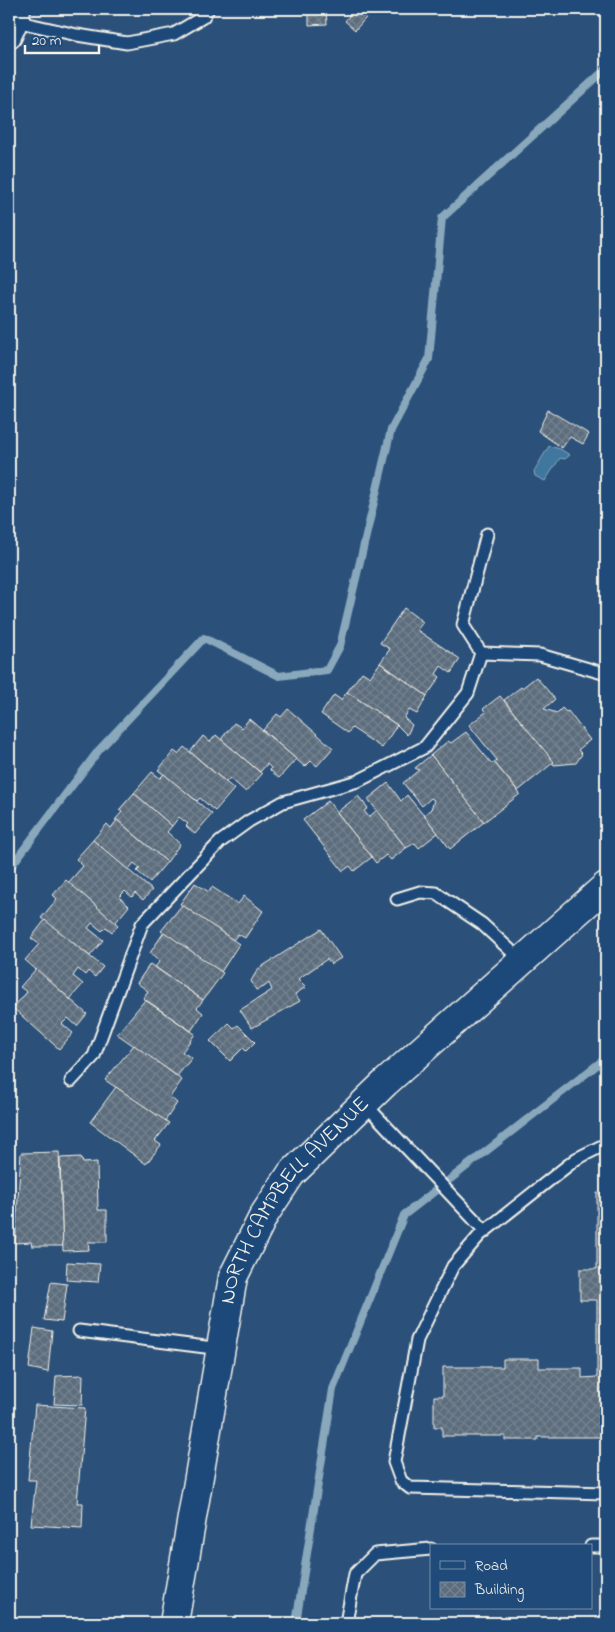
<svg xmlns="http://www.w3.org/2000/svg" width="615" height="1632" viewBox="0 0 615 1632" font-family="'Indie Flower',sans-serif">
	<defs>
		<pattern id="building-cross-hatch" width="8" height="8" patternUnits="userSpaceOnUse" patternTransform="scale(1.25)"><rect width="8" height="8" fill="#5c6d7d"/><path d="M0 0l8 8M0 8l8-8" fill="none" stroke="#74828f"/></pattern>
	</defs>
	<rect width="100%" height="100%" fill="#2b517b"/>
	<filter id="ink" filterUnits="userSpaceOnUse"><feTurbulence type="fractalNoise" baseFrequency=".02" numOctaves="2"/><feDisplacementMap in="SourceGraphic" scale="10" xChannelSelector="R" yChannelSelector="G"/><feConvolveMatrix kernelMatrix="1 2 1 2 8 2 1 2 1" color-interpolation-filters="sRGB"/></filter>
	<g filter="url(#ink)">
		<!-- water -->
		<polygon fill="#41779e" stroke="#89a8bc" points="549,446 560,449 570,455 565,459 560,458 545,481 535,476 534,471"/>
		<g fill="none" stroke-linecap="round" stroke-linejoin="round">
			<!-- stream -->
			<g stroke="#89a8bc" stroke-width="8">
				<polyline points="9,869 99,750 204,638 279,676 327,670 340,646 391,430 429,359 442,218 606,69"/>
				<polyline points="296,1623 333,1389 404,1215 606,1058"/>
			</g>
		</g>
		<!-- building -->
		<g fill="url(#building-cross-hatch)" stroke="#f4f1e8">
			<polygon points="304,9 329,9 329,11 326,11 327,24 309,25 309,11 304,11"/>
			<polygon points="353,9 403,9 403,10 373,10 355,30 345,21 354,10"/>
			<polygon points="548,410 589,434 583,444 570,437 562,448 538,431"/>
			<polygon points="404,608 423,622 417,630 460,659 451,673 441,666 436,674 440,677 427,696 380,663 390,649 380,643"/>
			<polygon points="380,663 427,696 417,714 409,710 404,718 412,725 407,735 397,725 347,692 362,672 370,677"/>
			<polygon points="536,677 555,699 544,709 557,713 562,708 566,712 568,711 590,740 578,750 582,754 576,763 554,765 504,700 521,687 522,688"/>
			<polygon points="347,692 397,725 382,748 352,728 348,733 321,714 334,695 341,700"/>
			<polygon points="500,696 554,762 518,791 494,762 497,760 469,725 486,712 483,709"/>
			<polygon points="288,709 333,748 317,766 311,761 305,767 263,730 277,714 281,717"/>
			<polygon points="249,719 296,759 279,778 270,770 271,768 267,764 260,772 222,740 222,738 234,723 242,728"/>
			<polygon points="466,732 492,764 494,762 520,794 484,822 431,755 448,741 451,743"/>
			<polygon points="216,735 262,774 246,792 230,778 226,782 190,752 203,736 210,742"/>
			<polygon points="184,747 234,789 215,811 200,798 197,801 158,770 174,751 178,754"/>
			<polygon points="431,755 484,822 450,849 424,815 431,809 434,800 431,798 422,806 403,783 419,770 415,768"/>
			<polygon points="152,772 160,778 164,774 212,814 195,834 186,826 188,824 179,817 172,826 134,793"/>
			<polygon points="388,783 401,801 407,795 438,833 419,848 415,843 406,848 368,799"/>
			<polygon points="134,793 172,826 167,832 180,844 167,862 117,820 115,820 122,812 119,810"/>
			<polygon points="358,796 368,808 364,811 369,817 377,810 406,848 391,860 386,855 376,863 337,812"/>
			<polygon points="328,801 372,857 354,871 350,866 343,871 303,820"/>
			<polygon points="117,820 167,862 150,882 137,871 140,868 134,863 128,870 93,840 107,824 111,828"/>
			<polygon points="93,840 152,890 143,900 135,893 132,897 125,891 119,897 129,906 115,923 68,883 83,866 76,859"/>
			<polygon points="66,880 118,925 112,932 106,927 102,931 92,923 88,928 103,940 90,956 41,918 57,899 53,895"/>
			<polygon points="195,883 209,892 212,887 238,904 244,896 263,911 245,938 238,934 233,940 180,904"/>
			<polygon points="182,905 239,944 221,972 161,931"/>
			<polygon points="45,920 103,967 95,977 88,971 85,975 78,969 73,976 83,984 70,999 25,960 39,944 31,938"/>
			<polygon points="321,929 341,958 331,964 327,959 298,979 306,987 295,994 300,1001 252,1028 240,1010 272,990 269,983 264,987 256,990 251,981 258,969"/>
			<polygon points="164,932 223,973 203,1000 155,967 160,961 150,953"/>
			<polygon points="150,964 203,1000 197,1008 203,1013 191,1031 143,998 148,991 137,983"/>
			<polygon points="36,969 87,1014 77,1026 68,1018 62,1024 73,1033 59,1049 13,1008 27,992 20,987"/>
			<polygon points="145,1000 195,1034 182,1052 192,1058 177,1076 117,1034"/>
			<polygon points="229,1023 234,1028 238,1025 255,1042 246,1051 243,1048 230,1061 210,1041"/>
			<polygon points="134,1045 182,1080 170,1097 177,1103 165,1121 105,1080"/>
			<polygon points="116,1087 169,1123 155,1141 161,1145 146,1164 90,1122"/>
			<polygon points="59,1152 63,1246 32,1246 31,1242 15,1243 21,1153"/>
			<polygon points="81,1157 83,1163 97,1162 98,1210 107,1210 107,1242 88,1242 89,1250 63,1251 60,1158"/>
			<polygon points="597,1193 606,1193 606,1437 538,1437 538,1440 505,1440 505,1436 442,1436 442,1427 434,1427 434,1396 443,1396 443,1367 503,1367 503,1359 539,1359 539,1368 582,1368 582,1378 597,1377 597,1300 580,1300 580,1269 597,1269"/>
			<polygon points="67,1262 100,1264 98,1282 66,1280"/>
			<polygon points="51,1282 67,1284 62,1322 44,1320"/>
			<polygon points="34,1328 52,1331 48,1372 29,1368"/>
			<polygon points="83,1375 82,1405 54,1404 56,1376"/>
			<polygon points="35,1405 85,1408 77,1503 83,1503 82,1528 31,1525 36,1480 28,1480"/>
		</g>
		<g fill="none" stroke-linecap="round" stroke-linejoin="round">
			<defs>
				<g id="lane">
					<polyline points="15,21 77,35 127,43 174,34 203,17 208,9"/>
					<polyline points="481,653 463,625 487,534"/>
					<polyline points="397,899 420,892 436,893 482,924 522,961"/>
					<polyline points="71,1081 94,1056 142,924 220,842 249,821 283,802 358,781 425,747 468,693 481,653 540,655 606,674"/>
					<polyline points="364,1103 485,1231"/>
					<polyline points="606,1144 576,1159 480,1235 453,1266 417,1340 394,1462 401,1481 410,1488 606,1493"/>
					<polyline points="79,1331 221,1349"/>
					<polyline points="591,1546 606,1546"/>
					<polyline points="346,1623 355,1574 375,1554 431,1549"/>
				</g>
				<polyline id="street" points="9,36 17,18 18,9"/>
				<g id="secondary">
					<path id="s1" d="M174 1623 233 1277 264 1215 291 1174 385 1083 606 886"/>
				</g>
			</defs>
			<!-- lane casing -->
			<use href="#lane" stroke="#f4f1e8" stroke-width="15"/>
			<!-- street casing -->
			<use href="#street" stroke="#f4f1e8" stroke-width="28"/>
			<!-- secondary casing -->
			<use href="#secondary" stroke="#f4f1e8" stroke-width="31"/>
			<!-- lane -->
			<use href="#lane" stroke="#1f4a7a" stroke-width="11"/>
			<!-- street -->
			<use href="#street" stroke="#1f4a7a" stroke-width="24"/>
			<!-- secondary -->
			<use href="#secondary" stroke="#1f4a7a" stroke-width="28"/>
		</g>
	</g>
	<g text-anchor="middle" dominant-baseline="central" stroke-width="4" stroke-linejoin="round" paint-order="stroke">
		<!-- street labels -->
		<g font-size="22" fill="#f4f1e8" stroke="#1f4a7a">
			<text stroke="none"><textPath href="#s1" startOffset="449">NORTH CAMPBELL AVENUE</textPath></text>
		</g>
	</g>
	<!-- margin -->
	<rect width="615" height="1632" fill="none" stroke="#1f4a7a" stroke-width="30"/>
	<rect x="15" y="15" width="585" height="1602" fill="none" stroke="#f4f1e8" stroke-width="2" filter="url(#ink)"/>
	<!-- legend -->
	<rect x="430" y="1544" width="162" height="65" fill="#1f4a7a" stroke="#748da6"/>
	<rect x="440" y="1561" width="25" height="8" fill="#1f4a7a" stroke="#748da6"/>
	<text x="475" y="1570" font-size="15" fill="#f4f1e8">Road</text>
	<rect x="440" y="1582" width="25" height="15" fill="url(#building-cross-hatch)" stroke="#748da6"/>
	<text x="475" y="1594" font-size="15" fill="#f4f1e8">Building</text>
	<!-- scale -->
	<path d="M25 45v8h74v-8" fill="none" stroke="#f4f1e8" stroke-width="2.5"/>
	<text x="32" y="45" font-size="15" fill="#f4f1e8" stroke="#1f4a7a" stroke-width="4" paint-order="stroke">20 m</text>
</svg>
